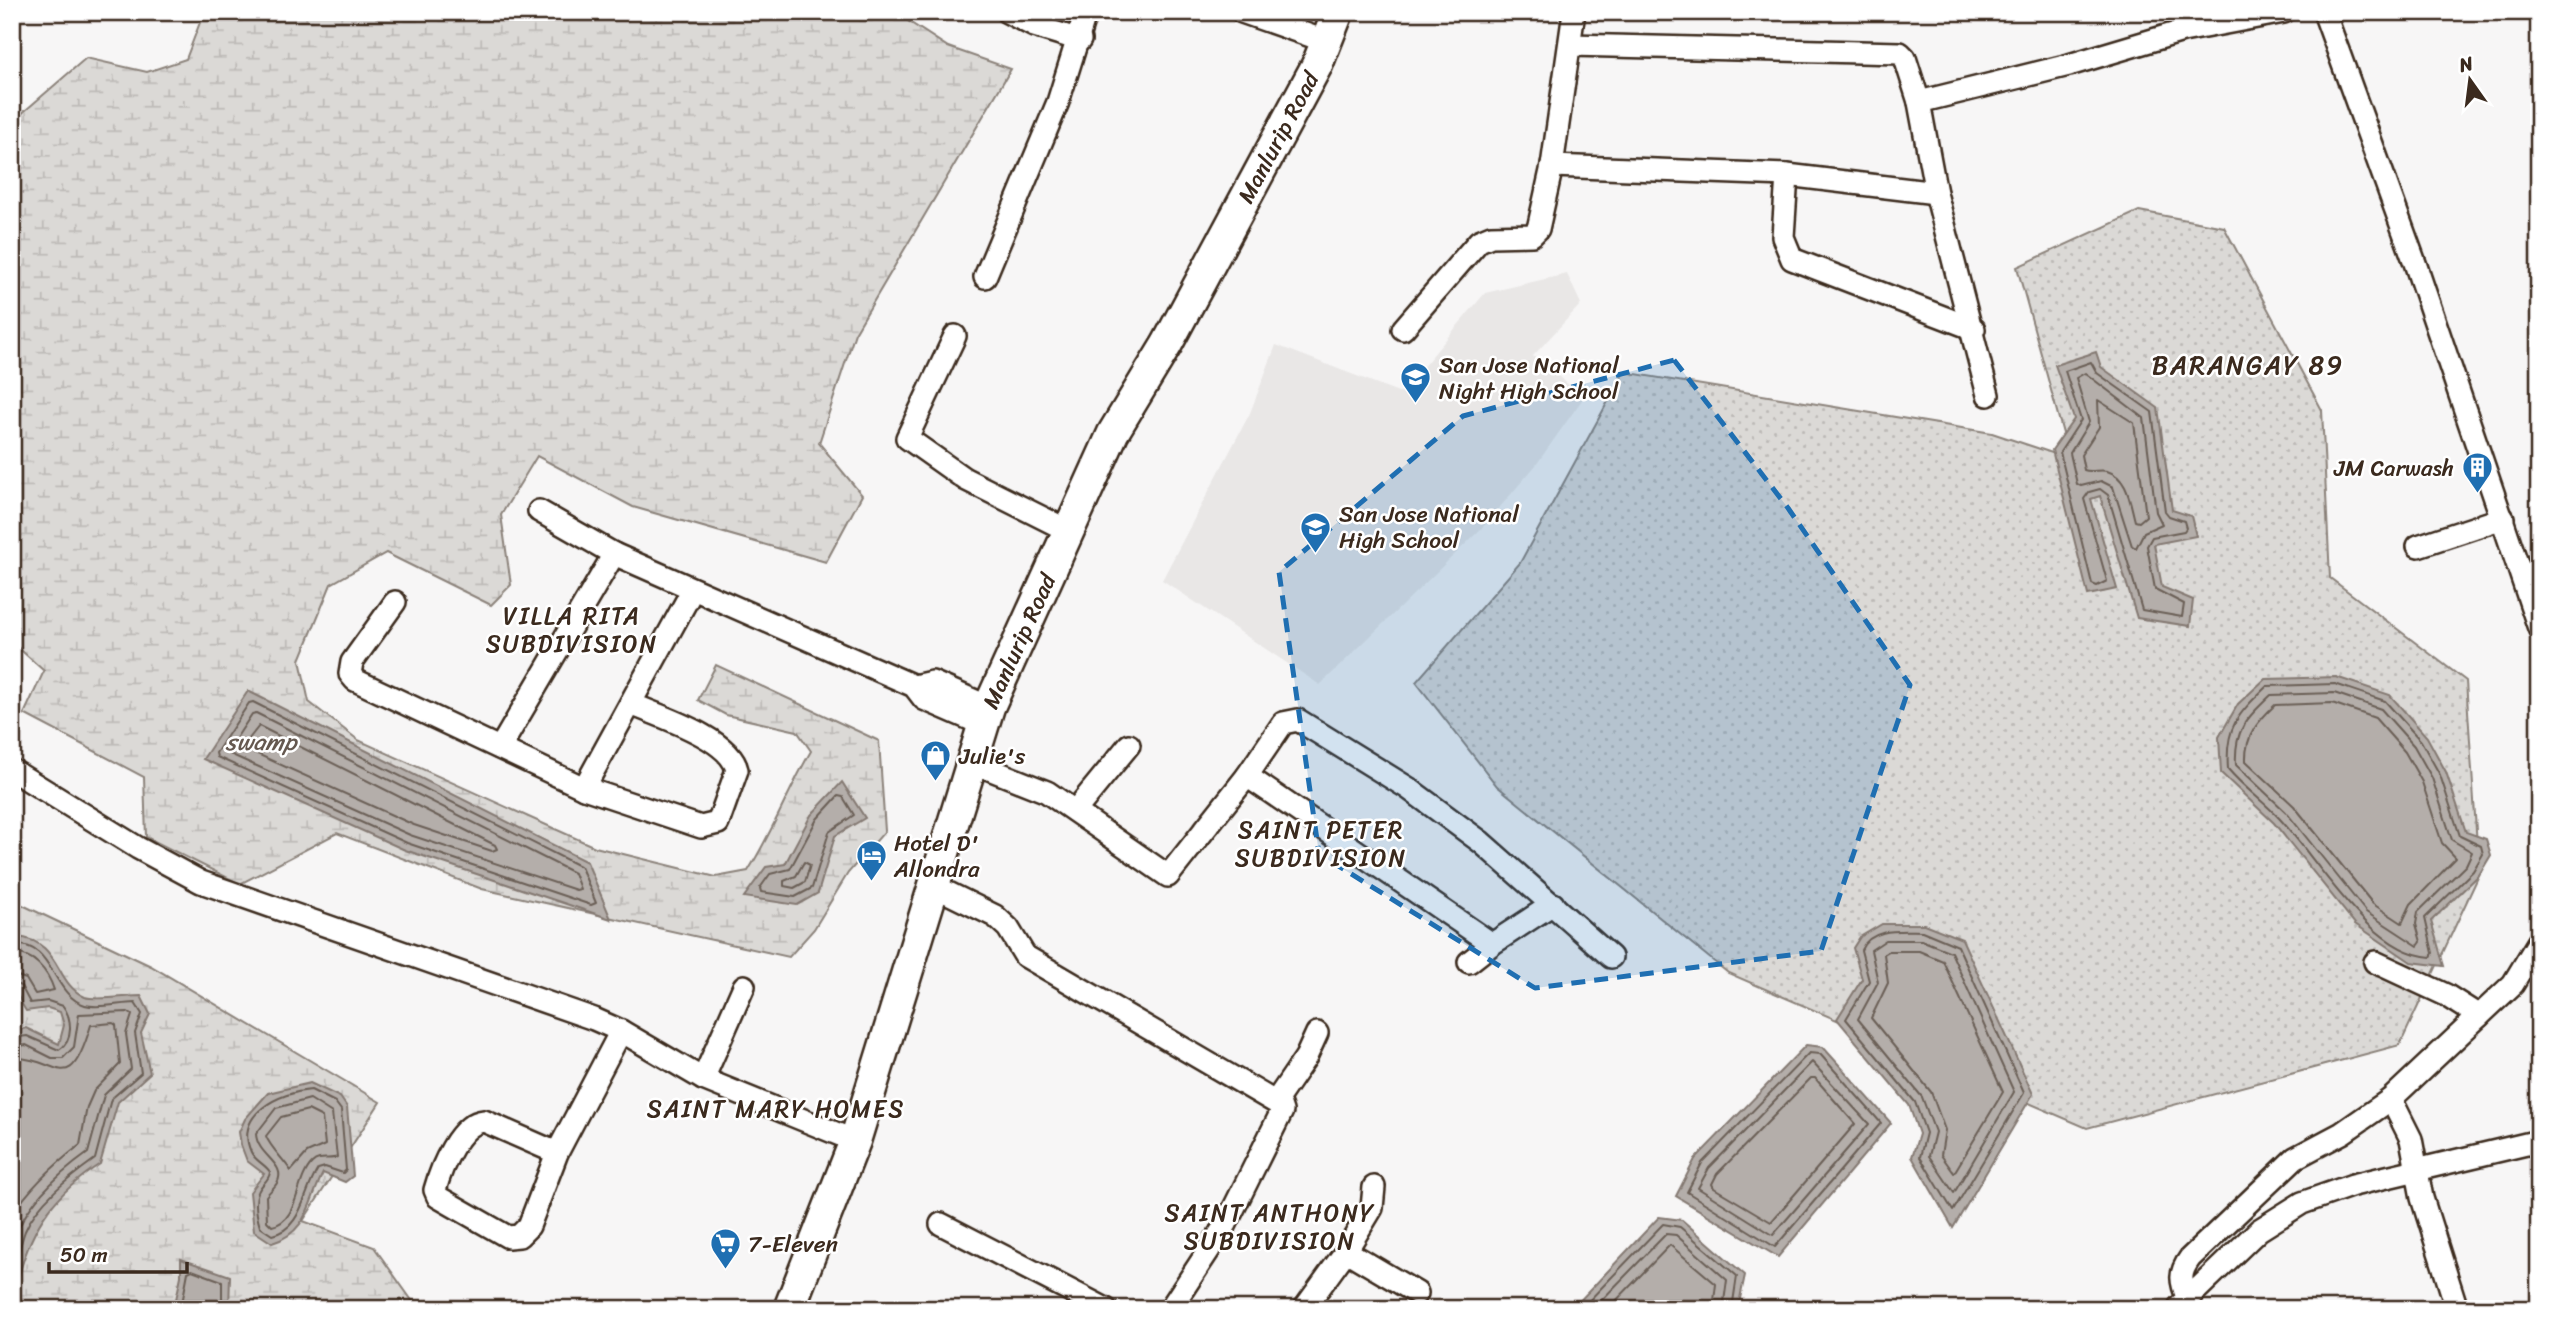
<svg xmlns="http://www.w3.org/2000/svg" width="2551" height="1321" viewBox="0 0 2551 1321" font-family="Sriracha,sans-serif">
	<defs>
		<pattern id="grass-dots" width="8" height="8" patternUnits="userSpaceOnUse" patternTransform="scale(1.75)"><rect width="8" height="8" fill="#dbd9d6"/><path d="M2 2h.1M6 6h.1" fill="none" stroke="#bdbab7" stroke-width="1.8" stroke-linecap="round"/></pattern>
		<pattern id="wetland-marsh" width="20" height="14" patternUnits="userSpaceOnUse" patternTransform="scale(1.75)"><rect width="20" height="14" fill="#dbd9d6"/><path d="M1 5h8M5 5V1M11 12h8M15 12V8" fill="none" stroke="#bdbab7"/></pattern>
	</defs>
	<rect width="100%" height="100%" fill="#f7f6f6"/>
	<filter id="ink" filterUnits="userSpaceOnUse"><feTurbulence type="fractalNoise" baseFrequency=".0143" numOctaves="2"/><feDisplacementMap in="SourceGraphic" scale="14" xChannelSelector="R" yChannelSelector="G"/><feConvolveMatrix kernelMatrix="1 2 1 2 8 2 1 2 1" color-interpolation-filters="sRGB"/></filter>
	<g filter="url(#ink)">
		<!-- built -->
		<polygon fill="#e9e7e6" points="1567,274 1581,304 1533,356 1584,397 1536,465 1483,527 1320,685 1162,580 1250,413 1276,345 1401,393 1485,293"/>
		<!-- grass -->
		<polygon fill="url(#grass-dots)" stroke="#8b827a" stroke-width="2" points="2139,211 2224,227 2322,410 2330,578 2466,681 2479,875 2400,1045 2087,1128 1728,973 1497,786 1416,682 1520,563 1624,372 1992,433 2070,459 2017,267"/>
		<!-- wetland -->
		<g fill="url(#wetland-marsh)" stroke="#8b827a" stroke-width="2">
			<path d="M204 12H894L948 47 1011 69 855 333 819 443 862 495 826 562 633 507 537 456 501 515 511 585 491 605 386 553 331 584 300 660 309 702 358 740 595 847 716 877 748 871C772 833 788 791 811 751L797 731 726 715 698 700 716 665 879 741 885 831 848 873 814 929 789 957 482 889 337 833 240 884 146 837 144 777 24 714 44 671 12 642V122L86 58 147 72 186 59Z"/>
			<polygon points="12,900 151,966 380,1102 303,1221 374,1247 418,1309 12,1309"/>
		</g>
		<!-- water -->
		<g fill="#b4aeaa" stroke="#847972" stroke-width="2">
			<polygon points="2096,352 2101,367 2158,408 2172,510 2191,516 2196,536 2154,544 2162,587 2193,600 2190,626 2137,618 2100,496 2091,499 2117,589 2088,595 2052,450 2074,419 2055,365"/>
			<polygon points="2336,677 2390,695 2427,737 2446,772 2466,832 2486,839 2491,855 2479,875 2431,921 2444,966 2411,962 2355,924 2274,823 2221,773 2219,737 2238,704 2265,679"/>
			<polygon points="248,691 587,862 611,919 405,850 203,759"/>
			<polygon points="842,782 865,818 835,836 818,893 797,905 744,897 766,867 785,864 811,815"/>
			<polygon points="1882,924 1924,924 1962,939 2033,1094 1953,1228 1912,1157 1919,1134 1909,1105 1837,1019 1862,979 1853,948 1860,937"/>
			<path d="M17 937C61 941 54 983 85 997 95 1001 128 996 141 996L150 1014 141 1033 150 1073 118 1102 100 1164C56 1193 33 1223 19 1275H12V1032L26 1028 59 1044 64 1025 60 1012 48 1008 26 1011C10 988 12 966 12 940Z"/>
			<polygon points="1806,1045 1823,1047 1891,1123 1778,1257 1676,1196 1695,1159"/>
			<path d="M310 1083 340 1097 347 1107 353 1176 345 1182 323 1173C308 1203 308 1232 272 1243L254 1231 250 1192 264 1174 247 1161 241 1145 239 1132 245 1119 268 1093Z"/>
			<polygon points="1659,1217 1682,1220 1745,1275 1738,1308 1572,1309"/>
			<polygon points="181,1259 230,1276 229,1309 174,1309 181,1276"/>
		</g>
		<g fill="none" stroke-linecap="round" stroke-linejoin="round">
			<!-- shore -->
			<g stroke="#6b5f56" stroke-width="2">
				<polygon points="2091,362 2097,373 2152,412 2165,511 2169,516 2184,521 2186,528 2184,531 2152,537 2147,546 2155,589 2184,604 2182,617 2142,610 2108,495 2100,489 2089,492 2084,499 2107,581 2097,586 2092,584 2060,452 2081,420 2065,371"/>
				<polygon points="2085,373 2144,418 2156,512 2162,524 2144,532 2136,548 2132,546 2113,487 2101,481 2081,486 2077,484 2070,453 2089,422 2076,378"/>
				<path d="M2098 400 2134 423 2146 516 2139 522 2135 521C2130 503 2128 477 2107 471 2099 469 2091 473 2084 470L2081 455 2099 427Z"/>
				<path d="M2335 684 2385 701 2421 741 2440 775 2460 836 2481 846 2483 854 2473 871 2425 918 2433 953 2431 957C2370 954 2317 858 2279 818 2263 801 2243 787 2228 769 2225 727 2237 715 2267 686Z"/>
				<path d="M2334 693 2381 709 2414 746 2432 778 2452 840 2472 852 2466 865 2418 912 2416 924 2421 942 2418 946 2366 912 2286 812 2236 765C2234 730 2246 719 2271 695Z"/>
				<polygon points="253,702 581,867 596,903 591,905 407,843 217,757 216,753 249,703"/>
				<path d="M2332 703 2375 718 2405 752 2422 782 2442 843 2456 858 2411 904 2402 923 2373 904 2294 806 2246 761C2245 736 2258 721 2275 705Z"/>
				<polygon points="256,713 574,873 580,889 576,890 410,835 230,754 229,749 252,714"/>
				<polygon points="259,726 495,845 497,849 492,851 414,825 246,749 244,745"/>
				<polygon points="838,796 843,797 854,815 829,832 812,888 795,897 761,892 760,888 770,874 790,869 817,819"/>
				<polygon points="804,862 810,865 805,882 794,888 784,886 784,881 796,876"/>
				<path d="M1922 931 1958 946 2024 1093 1953 1211 1920 1157 1926 1133 1915 1102 1846 1019 1869 981 1861 950C1871 927 1901 931 1922 931Z"/>
				<polygon points="1886,940 1921,940 1951,952 2014,1092 1954,1193 1929,1156 1935,1132 1922,1097 1858,1019 1878,982 1871,950"/>
				<path d="M12 945C54 940 51 995 85 1005 99 1009 121 1003 135 1003L142 1014 135 1033 141 1073 111 1099 95 1159C70 1177 37 1202 25 1231 20 1244 19 1257 12 1268"/>
				<polygon points="1919,951 1943,961 2003,1092 1954,1173 1941,1155 1945,1130 1931,1092 1871,1018 1888,983 1884,954 1889,951"/>
				<path d="M12 954C33 952 48 971 54 990L35 994 26 979 12 974"/>
				<path d="M12 983 21 986 30 1003 48 1001 63 1006C72 1018 74 1041 59 1050L27 1036 12 1038"/>
				<path d="M12 1047 26 1045 52 1058H63L74 1047 79 1014 128 1012 132 1015 126 1034 131 1069 104 1095 88 1153C56 1176 23 1206 12 1246"/>
				<polygon points="1809,1053 1820,1054 1881,1123 1775,1247 1687,1192 1702,1163"/>
				<path d="M12 1058C59 1056 68 1102 91 1025L113 1023 116 1025 120 1064 94 1091 87 1107 80 1145C54 1165 30 1187 12 1215"/>
				<polygon points="1812,1062 1869,1124 1773,1235 1698,1188 1709,1168"/>
				<polygon points="1811,1078 1815,1078 1855,1124 1771,1222 1714,1188 1712,1184 1717,1174"/>
				<path d="M311 1090 335 1102 341 1110 346 1170 343 1173 325 1167 318 1169C303 1192 302 1229 272 1235L260 1227C257 1217 254 1202 258 1192 261 1183 269 1182 270 1172 265 1164 255 1161 251 1152 234 1114 280 1092 311 1090Z"/>
				<path d="M310 1099 332 1113 337 1157C329 1161 320 1155 312 1163 295 1180 299 1221 272 1226L267 1221 266 1196C269 1192 274 1188 277 1183 288 1164 257 1156 256 1134L276 1108Z"/>
				<path d="M308 1110 322 1117 325 1145 307 1153 291 1171C285 1161 269 1146 266 1136L281 1117Z"/>
				<polyline points="181,1309 188,1272 192,1270 222,1281 222,1309"/>
				<polyline points="1581,1309 1663,1224 1680,1227 1737,1276 1732,1309"/>
				<polyline points="1593,1309 1666,1234 1676,1235 1727,1280 1723,1309"/>
				<polyline points="1608,1309 1670,1245 1716,1284 1713,1309"/>
			</g>
			<defs>
				<g id="minor">
					<polyline points="1007,12 1034,26 1080,40"/>
					<polyline points="1242,12 1328,42"/>
					<polyline points="2324,12 2415,263 2539,628"/>
					<polyline points="1919,102 2069,65 2183,31 2284,12"/>
					<polyline points="1552,166 1787,175 1936,193 1919,102 1905,58 1900,53 1570,45"/>
					<polyline points="1787,175 1783,237 1792,259 1974,329"/>
					<polyline points="1936,193 1988,395"/>
					<polyline points="985,277 1058,102 1086,12"/>
					<polyline points="1403,329 1479,241 1491,236 1532,235 1538,229 1552,166 1574,12"/>
					<polyline points="955,336 907,438 965,479 1067,530"/>
					<polyline points="539,511 614,554 914,686 924,699 984,725"/>
					<polyline points="2418,546 2503,518"/>
					<path d="M395 602 352 662 350 674 355 680 584 788 701 827 718 823 737 770C730 738 659 716 631 704"/>
					<polyline points="914,686 932,682 989,707"/>
					<polyline points="500,748 614,554"/>
					<polyline points="974,763 1047,792 1168,876 1247,776 1283,723 1298,720 1408,788 1481,842 1611,957"/>
					<polyline points="12,770 138,848 201,882 594,1019 621,1031 703,1079 855,1141"/>
					<polyline points="1247,776 1492,944 1553,904"/>
					<polyline points="584,788 692,591"/>
					<polyline points="1075,811 1129,745"/>
					<polyline points="936,887 995,916 1008,928 1025,956 1280,1105 1282,1111 1226,1224 1170,1309"/>
					<polyline points="1469,962 1492,944"/>
					<polyline points="2375,962 2446,995 2479,1016"/>
					<polyline points="703,1079 744,986"/>
					<polyline points="2391,1099 2411,1139 2422,1198 2457,1309"/>
					<polyline points="1276,1101 1306,1057 1317,1033"/>
					<path d="M557 1153 484 1121C459 1123 441 1168 435 1190L438 1197 508 1237 519 1236 529 1226 557 1153 621 1031"/>
					<polyline points="941,1224 1106,1309"/>
					<polyline points="1346,1251 1372,1208 1374,1187"/>
					<path d="M2188 1299C2180 1281 2179 1273 2190 1258L2295 1158 2342 1133 2391 1099 2513 984 2539 941"/>
					<polyline points="2179,1307 2259,1230 2302,1203 2353,1185 2539,1141"/>
					<polyline points="1304,1309 1346,1251 1417,1293"/>
				</g>
				<g id="secondary">
					<path id="s1" d="M789 1309 855 1141 989 707 1113 433 1167 344 1317 65 1338 12"/>
				</g>
			</defs>
			<!-- minor casing -->
			<use href="#minor" stroke="#3b2a1e" stroke-width="26"/>
			<!-- secondary casing -->
			<use href="#secondary" stroke="#3b2a1e" stroke-width="35"/>
			<!-- minor -->
			<use href="#minor" stroke="#fff" stroke-width="21"/>
			<!-- secondary -->
			<use href="#secondary" stroke="#fff" stroke-width="30"/>
		</g>
	</g>
	<!-- marked area -->
	<path fill="#1f6fb2" fill-opacity="0.2" stroke="#1f6fb2" stroke-width="5" stroke-dasharray="14 9" stroke-linejoin="round" d="M1674 360 1788 508 1910 685 1821 951 1535 988 1319 854 1279 572 1463 416Z"/>
	<!-- icons -->
	<defs>
		<symbol id="school-pin" viewBox="-11 -11 22 30"><path d="M0 17L-7.5 6A9.5 9.5 0 1 1 7.5 6Z" fill="#1f6fb2" stroke="#fff"/><path d="M0-5L7-2L0 1L-7-2ZM-4 1L0 2.5L4 1V4Q0 6-4 4Z" fill="#fff"/></symbol>
		<symbol id="building-pin" viewBox="-11 -11 22 30"><path d="M0 17L-7.5 6A9.5 9.5 0 1 1 7.5 6Z" fill="#1f6fb2" stroke="#fff"/><path d="M-4-6H4V6H1V3H-1V6H-4ZM-2.5-4.3h1.7v1.8h-1.7ZM.8-4.3h1.7v1.8H.8ZM-2.5-1h1.7V.8h-1.7ZM.8-1h1.7V.8H.8Z" fill="#fff"/></symbol>
		<symbol id="shop-pin" viewBox="-11 -11 22 30"><path d="M0 17L-7.5 6A9.5 9.5 0 1 1 7.5 6Z" fill="#1f6fb2" stroke="#fff"/><path d="M-5-2.5h2.3a2.7 3.5 0 0 1 5.4 0H5L5.5 6h-11ZM-1.5-2.5h3a1.5 2.3 0 0 0-3 0Z" fill="#fff"/></symbol>
		<symbol id="hotel-pin" viewBox="-11 -11 22 30"><path d="M0 17L-7.5 6A9.5 9.5 0 1 1 7.5 6Z" fill="#1f6fb2" stroke="#fff"/><path d="M-6-4.5h1.5V1H6V5H4.5V3h-9V5H-6ZM-4 0a1.8 1.8 0 1 1 3.6 0ZM.5 0V-2.5h3Q6-2.5 6 0Z" fill="#fff"/></symbol>
		<symbol id="supermarket-pin" viewBox="-11 -11 22 30"><path d="M0 17L-7.5 6A9.5 9.5 0 1 1 7.5 6Z" fill="#1f6fb2" stroke="#fff"/><path d="M-6-5.5h2.5l.6 2H6L4.5 2H-2.5L-4.4-4H-6ZM-1.5 3.2a1.3 1.3 0 1 0 .1 0ZM3 3.2a1.3 1.3 0 1 0 .1 0Z" fill="#fff"/></symbol>
	</defs>
	<g fill-rule="evenodd">
		<use href="#school-pin" x="1398" y="360" width="35" height="47"/>
		<use href="#building-pin" x="2460" y="450" width="35" height="47"/>
		<use href="#school-pin" x="1298" y="510" width="35" height="47"/>
		<use href="#shop-pin" x="918" y="738" width="35" height="47"/>
		<use href="#hotel-pin" x="854" y="838" width="35" height="47"/>
		<use href="#supermarket-pin" x="708" y="1226" width="35" height="47"/>
	</g>
	<g text-anchor="middle" dominant-baseline="central" stroke-width="5" stroke-linejoin="round" paint-order="stroke">
		<!-- street labels -->
		<g font-size="23" fill="#3b2a1e" stroke="#fff">
			<text stroke="none"><textPath href="#s1" startOffset="1274">Manlurip Road</textPath></text>
			<text stroke="none"><textPath href="#s1" startOffset="707">Manlurip Road</textPath></text>
		</g>
		<!-- poi labels -->
		<g font-size="23" fill="#3b2a1e" stroke="#fff" text-anchor="start">
			<text x="1439" y="365">San Jose National<tspan x="1439" dy="26">Night High School</tspan></text>
			<text x="2454" y="468" text-anchor="end">JM Carwash</text>
			<text x="1339" y="514">San Jose National<tspan x="1339" dy="26">High School</tspan></text>
			<text x="959" y="756">Julie's</text>
			<text x="894" y="843">Hotel D'<tspan x="894" dy="26">Allondra</tspan></text>
			<text x="748" y="1244">7-Eleven</text>
		</g>
		<!-- neighbourhood labels -->
		<g font-size="24" letter-spacing="2" fill="#3b2a1e" stroke="#fff">
			<text x="572" y="616">VILLA RITA<tspan x="572" dy="28">SUBDIVISION</tspan></text>
			<text x="1321" y="830">SAINT PETER<tspan x="1321" dy="28">SUBDIVISION</tspan></text>
			<text x="776" y="1109">SAINT MARY HOMES</text>
			<text x="1270" y="1213">SAINT ANTHONY<tspan x="1270" dy="28">SUBDIVISION</tspan></text>
		</g>
		<!-- water labels -->
		<g font-size="24" font-style="italic" fill="#65584f" stroke="#fff">
			<text x="261" y="742">swamp</text>
		</g>
		<!-- quarter labels -->
		<g font-size="26" letter-spacing="2" fill="#3b2a1e" stroke="#fff">
			<text x="2248" y="365">BARANGAY 89</text>
		</g>
	</g>
	<!-- margin -->
	<rect width="2551" height="1321" fill="none" stroke="#fff" stroke-width="42"/>
	<rect x="21" y="21" width="2509" height="1279" fill="none" stroke="#3b2a1e" stroke-width="2.5" filter="url(#ink)"/>
	<!-- north arrow -->
	<g transform="translate(2470 80) rotate(346)" stroke="#ffffff" stroke-width="5" paint-order="stroke">
	<path d="M0-5L12 26L0 18L-12 26Z" fill="#3b2a1e"/>
	<text y="-10" font-size="19" font-weight="bold" text-anchor="middle" fill="#3b2a1e">N</text>
	</g>
	<!-- scale -->
	<path d="M49 1262v10h138v-10" fill="none" stroke="#3b2a1e" stroke-width="3.5"/>
	<text x="60" y="1262" font-size="21" fill="#3b2a1e" stroke="#ffffff" stroke-width="5" paint-order="stroke">50 m</text>
</svg>
